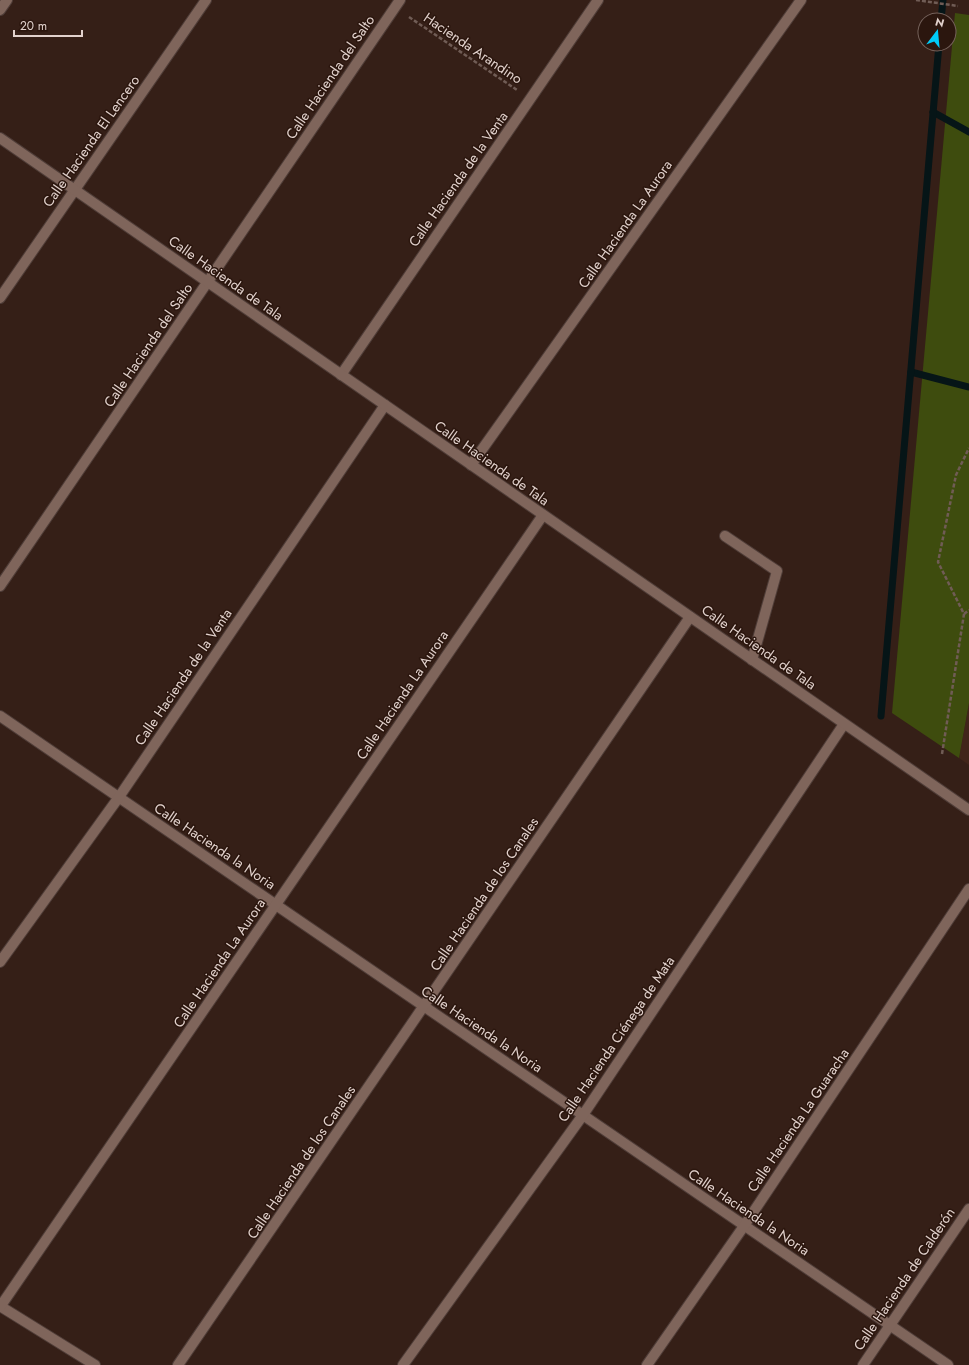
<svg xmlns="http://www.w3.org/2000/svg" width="969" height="1365" viewBox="0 0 969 1365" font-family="Jost,sans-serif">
	<rect width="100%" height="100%" fill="#351f17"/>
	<!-- built -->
	<polygon fill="#41251a" points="969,703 969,765 959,758"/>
	<!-- green -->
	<polygon fill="#3e4c0e" points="955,13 969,15 969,703 959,758 892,713"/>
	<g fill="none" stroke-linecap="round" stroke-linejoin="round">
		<!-- stream -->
		<g stroke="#061517" stroke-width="7">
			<polyline points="941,20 943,0"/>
			<polyline points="933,112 969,132"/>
			<polyline points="911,372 969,387"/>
			<polyline points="881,716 939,44"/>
		</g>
		<defs>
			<polyline id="service" points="725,536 777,571 752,660"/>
			<g id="minor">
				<polyline points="0,10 7,0"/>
				<polyline points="0,298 206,0"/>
				<polyline points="341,375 598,0"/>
				<polyline points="471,465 801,0"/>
				<polyline points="0,586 400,0"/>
				<polyline points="0,716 948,1365"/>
				<polyline points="0,962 119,797 385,405"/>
				<polyline points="0,1306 95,1365"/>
				<polyline points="0,1307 543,515"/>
				<polyline points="178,1365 690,617"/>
				<polyline points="403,1365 583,1115 844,724"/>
				<polyline points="647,1365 744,1226 969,889"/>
				<polyline points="863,1365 969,1209"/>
			</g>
			<polyline id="tertiary" points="0,138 969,810"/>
		</defs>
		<!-- service casing -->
		<use href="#service" stroke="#4f3d38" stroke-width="12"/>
		<!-- minor casing -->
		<use href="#minor" stroke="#4f3d38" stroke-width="12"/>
		<!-- tertiary casing -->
		<use href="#tertiary" stroke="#4f3d38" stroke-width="12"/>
		<!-- path -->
		<g stroke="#705c55" stroke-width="2.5" stroke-dasharray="4 2" stroke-linecap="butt">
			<polyline points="916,0 958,6"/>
			<polyline points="409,17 517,90"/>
			<polyline points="964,614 969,610"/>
			<polyline points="942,754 964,614 938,562 956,475 969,448"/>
		</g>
		<!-- service -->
		<use href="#service" stroke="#7f655b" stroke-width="10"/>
		<!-- minor -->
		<use href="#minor" stroke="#7f655b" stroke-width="10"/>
		<!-- tertiary -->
		<use href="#tertiary" stroke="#7f655b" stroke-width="10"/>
	</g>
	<g text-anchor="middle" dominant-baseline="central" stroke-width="3" stroke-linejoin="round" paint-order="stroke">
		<!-- street labels -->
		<g font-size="14" fill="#e2d2cd" stroke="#2b160e">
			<text transform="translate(473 48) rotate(34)">Hacienda Arandino</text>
			<text transform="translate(330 77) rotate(-56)">Calle Hacienda del Salto</text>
			<text transform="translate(91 141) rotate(-55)">Calle Hacienda El Lencero</text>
			<text transform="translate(458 179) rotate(-55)">Calle Hacienda de la Venta</text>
			<text transform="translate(625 224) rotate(-55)">Calle Hacienda La Aurora</text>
			<text transform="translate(226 278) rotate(35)">Calle Hacienda de Tala</text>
			<text transform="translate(148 345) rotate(-56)">Calle Hacienda del Salto</text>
			<text transform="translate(492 463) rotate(35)">Calle Hacienda de Tala</text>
			<text transform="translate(759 647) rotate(35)">Calle Hacienda de Tala</text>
			<text transform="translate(183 677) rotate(-56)">Calle Hacienda de la Venta</text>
			<text transform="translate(402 695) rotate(-56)">Calle Hacienda La Aurora</text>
			<text transform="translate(215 846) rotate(34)">Calle Hacienda la Noria</text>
			<text transform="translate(484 894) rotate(-56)">Calle Hacienda de los Canales</text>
			<text transform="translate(219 963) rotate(-56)">Calle Hacienda La Aurora</text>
			<text transform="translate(482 1029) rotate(34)">Calle Hacienda la Noria</text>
			<text transform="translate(616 1039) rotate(-56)">Calle Hacienda Ciénega de Mata</text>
			<text transform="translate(798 1120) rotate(-56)">Calle Hacienda La Guaracha</text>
			<text transform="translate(301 1162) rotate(-56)">Calle Hacienda de los Canales</text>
			<text transform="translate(749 1212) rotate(34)">Calle Hacienda la Noria</text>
			<text transform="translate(904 1279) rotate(-56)">Calle Hacienda de Calderón</text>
		</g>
	</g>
	<!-- north arrow -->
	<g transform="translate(937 32) rotate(16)"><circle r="19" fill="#2b160e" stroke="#74615a"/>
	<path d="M0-3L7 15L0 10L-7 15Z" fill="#00cbf8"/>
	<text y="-6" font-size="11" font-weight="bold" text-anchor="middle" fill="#e2d2cd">N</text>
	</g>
	<!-- scale -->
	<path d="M14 30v6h68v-6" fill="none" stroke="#e2d2cd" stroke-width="2"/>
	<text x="20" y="30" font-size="12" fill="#e2d2cd" stroke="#2b160e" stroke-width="3" paint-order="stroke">20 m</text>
</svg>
